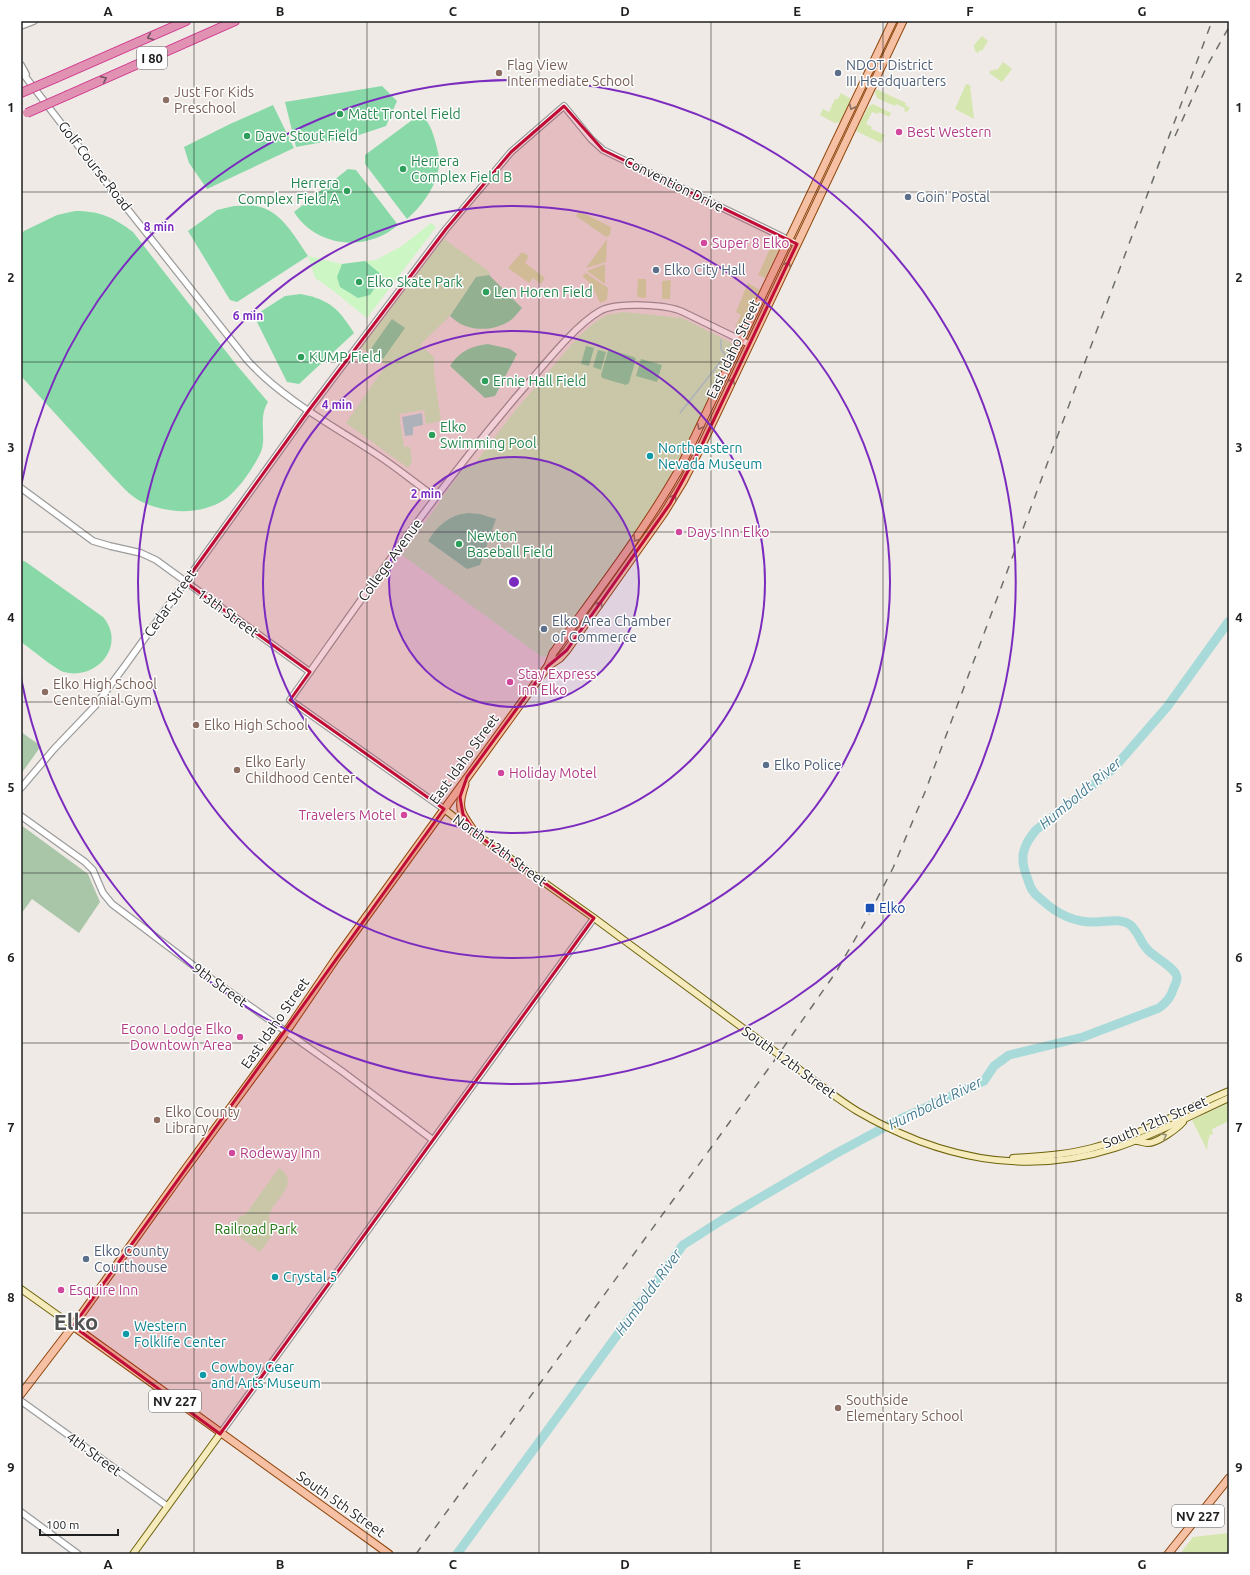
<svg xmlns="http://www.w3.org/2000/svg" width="1250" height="1575" viewBox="0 0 1250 1575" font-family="Ubuntu,sans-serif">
	<rect width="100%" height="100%" fill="#efeae5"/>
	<!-- grass -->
	<g fill="#d6e6af">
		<polygon points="982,36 988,41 982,51 980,50 978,53 975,51 974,45"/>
		<polygon points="1003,62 1012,69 1002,82 989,73 991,70 993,71 994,69 997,70"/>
		<polygon points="966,84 970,85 974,119 955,109"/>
		<polygon points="876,89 906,103 905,105 910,108 907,112 904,111 905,108 896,104 895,106 877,98 875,93"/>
		<polygon points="841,93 851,99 840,122 835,123 820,115 823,109 829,112 835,99 838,99"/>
		<polygon points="873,104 891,113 889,117 879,112 878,114 872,112 866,124 872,127 871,129 885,135 881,143 856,131 868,107"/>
		<polygon points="579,211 611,227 610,235 606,237 576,216"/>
		<polygon points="607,239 606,262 586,268"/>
		<polygon points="774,240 781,245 765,278 758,275"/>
		<polygon points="522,252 529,256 525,263 545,278 541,284 533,278 529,283 508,268"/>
		<polygon points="605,264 605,284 587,271"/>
		<polygon points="586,273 608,288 607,300 600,303 592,285 582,276"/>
		<polygon points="638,279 646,279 646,298 637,297"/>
		<polygon points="671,280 670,299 662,299 662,281"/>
		<polygon points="748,283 760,290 742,327 737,328 735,327 741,315 736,312"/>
		<polygon points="1229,1103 1229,1121 1212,1129 1213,1134 1210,1135 1208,1141 1207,1150 1192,1120"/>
		<polygon points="1229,1533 1229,1554 1180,1554 1193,1537"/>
	</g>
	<!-- cemetery -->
	<g fill="#aac6a8">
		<polygon points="21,732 41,746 21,774"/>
		<polygon points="21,825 88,874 100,902 79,933 32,899 21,914"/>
	</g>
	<!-- park -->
	<g fill="#cdf6c5">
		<polygon points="431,223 436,227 367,318 331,289 315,278 308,256 342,264 376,260 402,246"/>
		<polygon points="444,239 490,272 489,275 476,277 450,316 420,345 434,357 434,372 441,421 426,424 424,410 399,414 404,447 410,447 412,462 408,468 346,423 386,365 361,348"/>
		<path d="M624 312 682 318 730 342 734 348C714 393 695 437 670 479 634 541 589 598 547 656L542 657 402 555 465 466 472 467 514 412 578 337 594 323 606 315Z"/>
		<path d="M279 1168C305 1185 266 1203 269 1221L278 1228 260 1252 230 1230 240 1216 245 1215Z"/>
	</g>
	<!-- pitch -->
	<g fill="#89d9a8">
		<polygon points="382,86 397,101 386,126 356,136 296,147 285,102"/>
		<polygon points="273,105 294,148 207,189 189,163 184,147 230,124"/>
		<path d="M419 115C428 119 431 128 434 137 436 144 438 151 439 158 441 181 423 205 407 219L365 164V155Z"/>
		<path d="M348 169 356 170 398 225C367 252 317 248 294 212Z"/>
		<path d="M234 206C241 206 249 205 256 206 281 210 295 237 308 256L237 302 230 300 188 231 217 210Z"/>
		<path d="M75 211C100 211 113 217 133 232L235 363 268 402C257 419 268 439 260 454 252 470 240 487 227 498 202 516 166 514 140 501 129 495 121 485 113 477L21 376V234L24 231 57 215Z"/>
		<polygon points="365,261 383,276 370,295 358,298 340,287 337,277 342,264"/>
		<path d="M489 275 522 308C518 312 515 317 511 320 498 329 479 332 463 325 458 323 454 319 450 316L476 277Z"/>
		<path d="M301 294C330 300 338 308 354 333L299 384 287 382 254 316 285 296Z"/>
		<polygon points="392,319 405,328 383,359 370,350"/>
		<path d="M488 344 510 349 517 354 495 396 485 398 450 366C460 351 471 346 488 344Z"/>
		<polygon points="586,346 594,348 589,366 581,364"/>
		<polygon points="598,350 606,352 601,370 593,367"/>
		<polygon points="610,350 634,357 636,359 629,383 626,385 602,378 601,375 608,351"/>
		<polygon points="641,359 662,365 657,382 636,376"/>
		<path d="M468 513 480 514 496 519 480 565 467 569 428 541C437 526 449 515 468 513Z"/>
		<path d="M21 560 26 562 103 617C127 645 97 681 64 672 56 670 30 648 21 642Z"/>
	</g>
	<!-- water -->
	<polygon fill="#a9dada" points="422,413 423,425 413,427 413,435 405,436 402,417"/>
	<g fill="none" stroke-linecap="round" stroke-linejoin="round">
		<!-- stream -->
		<g stroke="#a9dada" stroke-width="1.5">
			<polyline points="721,340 721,349 725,355"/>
			<polyline points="680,413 722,360"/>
		</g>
		<!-- river -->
		<path stroke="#a9dada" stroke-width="9" d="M457 1554 683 1245 722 1220 835 1154 898 1120 984 1081 994 1066 1009 1055 1083 1037 1159 1008C1167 1002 1171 997 1174 987 1175 985 1177 981 1177 978 1177 968 1153 957 1147 949 1140 942 1138 930 1129 924 1119 918 1107 922 1096 922 1075 923 1057 914 1042 900 1039 897 1035 895 1033 891 1030 888 1029 882 1027 877 1019 858 1023 845 1036 830L1113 769 1167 707 1229 621"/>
		<defs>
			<g id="tertiary">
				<polyline points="21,26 34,21"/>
				<polyline points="21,65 26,74"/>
				<path d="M21 71 106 182 248 361C284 400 332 425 376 454 396 467 415 483 435 497"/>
				<polyline points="21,488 93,541 110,546 141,553 156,560 310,672"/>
				<polyline points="21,788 54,749 95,706 124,667 309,410 446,229 511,152 564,106 591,139 603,150 797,244"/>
				<path d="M444 809 290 700C367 592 442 481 530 381 548 360 577 324 600 311 617 302 666 304 683 312L749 344"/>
				<polyline points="21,816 85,862 93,870 103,893 112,904 206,975 343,1072 433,1140"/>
				<polyline points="21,1401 167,1506"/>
				<polyline points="220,1434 594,918"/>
				<polyline points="21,1512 78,1554"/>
			</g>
			<g id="secondary">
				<polyline points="444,809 476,834 594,918 755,1037"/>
				<path d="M796 1067C816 1082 836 1098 857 1111 937 1158 1025 1177 1115 1148 1155 1135 1191 1115 1229 1098"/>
				<path d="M1137 1141C1140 1141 1144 1143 1147 1143 1156 1144 1177 1129 1183 1122"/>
				<path d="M1013 1158C1039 1156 1066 1155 1092 1148 1140 1136 1183 1110 1229 1091"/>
				<polyline points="21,1289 73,1326"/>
				<polyline points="133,1554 220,1434"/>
			</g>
			<g id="primary">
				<path d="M548 666 553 653C597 592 643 533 680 468L893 21"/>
				<path d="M465 784C456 810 461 813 476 834"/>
				<polyline points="73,1326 389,1554"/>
				<polyline points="21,1394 73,1326 178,1179 286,1032 337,957 548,666 560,658 567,650 664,513 683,482 700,449 903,21"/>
				<polyline points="1168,1554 1229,1478"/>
			</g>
			<g id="motorway">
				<polyline points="56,78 186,21"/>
				<polyline points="68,95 235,21"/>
			</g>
		</defs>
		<!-- tertiary casing -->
		<use href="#tertiary" stroke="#9c9c9c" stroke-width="8"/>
		<!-- secondary casing -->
		<use href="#secondary" stroke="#6f630c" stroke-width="8"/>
		<!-- primary casing -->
		<use href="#primary" stroke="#8f450a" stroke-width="9"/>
		<!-- motorway casing -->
		<use href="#motorway" stroke="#cf308b" stroke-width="10"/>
		<!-- tertiary -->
		<use href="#tertiary" stroke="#fff" stroke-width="5.5"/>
		<!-- secondary -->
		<use href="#secondary" stroke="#f5ebbd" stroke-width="6"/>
		<!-- primary -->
		<use href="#primary" stroke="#f6c0a4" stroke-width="7"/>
		<!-- motorway -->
		<use href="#motorway" stroke="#e192b3" stroke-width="8"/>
		<!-- rail -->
		<g stroke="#6d6d6d" stroke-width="1.5" stroke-dasharray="8 8" stroke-linecap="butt">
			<polyline points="1175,136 1207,66 1229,27"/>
			<polyline points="416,1554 774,1061 836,972 865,922 893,868 925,792 1212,21"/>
		</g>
		<defs>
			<polyline id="secondary-bridge" points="755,1037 796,1067"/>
			<g id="motorway-bridge">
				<polyline points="21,93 56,78"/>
				<polyline points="27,113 68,95"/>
			</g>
		</defs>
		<!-- secondary-bridge casing -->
		<use href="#secondary-bridge" stroke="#6f630c" stroke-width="8" stroke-linecap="butt"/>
		<!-- motorway-bridge casing -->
		<use href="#motorway-bridge" stroke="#cf308b" stroke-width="10" stroke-linecap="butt"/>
		<!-- secondary-bridge -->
		<use href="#secondary-bridge" stroke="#f5ebbd" stroke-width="6"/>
		<!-- motorway-bridge -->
		<use href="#motorway-bridge" stroke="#e192b3" stroke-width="8"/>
	</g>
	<!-- one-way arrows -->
	<defs><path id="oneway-chevron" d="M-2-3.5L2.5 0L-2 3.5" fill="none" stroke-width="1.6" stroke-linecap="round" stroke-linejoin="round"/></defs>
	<g stroke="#765362">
		<use href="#oneway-chevron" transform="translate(150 37) rotate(157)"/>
		<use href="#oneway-chevron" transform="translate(104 79) rotate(-24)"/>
	</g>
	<g stroke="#8a7062">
		<use href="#oneway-chevron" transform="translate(852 107) rotate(115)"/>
		<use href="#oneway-chevron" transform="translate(788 264) rotate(-65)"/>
		<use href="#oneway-chevron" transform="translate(732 381) rotate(-65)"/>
		<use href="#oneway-chevron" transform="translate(700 427) rotate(116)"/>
		<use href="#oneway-chevron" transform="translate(674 497) rotate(-59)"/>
		<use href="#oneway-chevron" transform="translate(636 539) rotate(124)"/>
		<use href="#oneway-chevron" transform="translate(600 604) rotate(-55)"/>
	</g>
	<use stroke="#958f76" href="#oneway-chevron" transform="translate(1164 1136) rotate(-29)"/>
	<!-- marked area -->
	<path fill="#c00d36" fill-opacity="0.2" stroke="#c00d36" stroke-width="3" stroke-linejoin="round" d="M564 106 603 150 797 244 700 449 670 504 567 650 548 666 467 777 460 797 463 814 476 834 594 918 220 1434 73 1326 444 809 290 700 310 672 185 582 309 410 446 229 511 152Z"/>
	<!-- grid -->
	<path fill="none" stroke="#1f1f1f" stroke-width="1" stroke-opacity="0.55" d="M194 21V1554M367 21V1554M539 21V1554M711 21V1554M883 21V1554M1056 21V1554M21 192H1229M21 362H1229M21 532H1229M21 702H1229M21 873H1229M21 1043H1229M21 1213H1229M21 1383H1229"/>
	<!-- distance rings -->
	<circle cx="514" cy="582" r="125" fill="#7b2cbf" fill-opacity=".12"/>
	<g fill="none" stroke="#7b2cbf" stroke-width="2">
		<circle cx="514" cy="582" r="125"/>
		<circle cx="514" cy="582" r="251"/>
		<circle cx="514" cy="582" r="376"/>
		<path d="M21 486A502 502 0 1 1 21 678"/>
	</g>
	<!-- markers -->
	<g fill="#8d6e63" stroke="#fff" stroke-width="1.5">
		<circle cx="499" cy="73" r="4"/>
		<circle cx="166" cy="100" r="4"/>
		<circle cx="45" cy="692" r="4"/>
		<circle cx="196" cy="725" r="4"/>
		<circle cx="237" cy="770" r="4"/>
		<circle cx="157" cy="1120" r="4"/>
		<circle cx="838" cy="1408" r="4"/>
	</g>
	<g fill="#5c6f8a" stroke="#fff" stroke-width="1.5">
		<circle cx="838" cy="73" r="4"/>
		<circle cx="908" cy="197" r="4"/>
		<circle cx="656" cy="270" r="4"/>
		<circle cx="544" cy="629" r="4"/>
		<circle cx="766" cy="765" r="4"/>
		<circle cx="86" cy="1259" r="4"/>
	</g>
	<g fill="#2e9e5b" stroke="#fff" stroke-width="1.5">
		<circle cx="340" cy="114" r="4"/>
		<circle cx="247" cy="136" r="4"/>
		<circle cx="403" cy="169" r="4"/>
		<circle cx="347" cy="191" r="4"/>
		<circle cx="359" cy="282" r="4"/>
		<circle cx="486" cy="292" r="4"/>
		<circle cx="301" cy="357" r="4"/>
		<circle cx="485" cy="381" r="4"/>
		<circle cx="432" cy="435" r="4"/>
		<circle cx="459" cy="544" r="4"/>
	</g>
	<g fill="#d1479c" stroke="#fff" stroke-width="1.5">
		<circle cx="899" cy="132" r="4"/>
		<circle cx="704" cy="243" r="4"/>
		<circle cx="679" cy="532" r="4"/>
		<circle cx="510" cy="682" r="4"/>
		<circle cx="501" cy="773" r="4"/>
		<circle cx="404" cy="815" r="4"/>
		<circle cx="240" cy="1037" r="4"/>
		<circle cx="232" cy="1153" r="4"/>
		<circle cx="61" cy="1290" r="4"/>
	</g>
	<g fill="#0f9aa8" stroke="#fff" stroke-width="1.5">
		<circle cx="650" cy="456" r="4"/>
		<circle cx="275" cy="1277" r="4"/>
		<circle cx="126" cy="1334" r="4"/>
		<circle cx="203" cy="1375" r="4"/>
	</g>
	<rect fill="#1a4fb4" stroke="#fff" stroke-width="1.5" x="865" y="903" width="10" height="10" rx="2"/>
	<g text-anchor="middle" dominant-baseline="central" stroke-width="3" stroke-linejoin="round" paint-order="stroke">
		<!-- shield labels -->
		<g fill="#fff" stroke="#626262" stroke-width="1">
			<rect x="137" y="47" width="30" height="22" rx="3"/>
			<rect x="149" y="1390" width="52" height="22" rx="3"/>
			<rect x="1172" y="1505" width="52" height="22" rx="3"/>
		</g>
		<g font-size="13" font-weight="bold" fill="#1f1f1f">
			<text x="152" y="58">I 80</text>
			<text x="175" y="1401">NV 227</text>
			<text x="1198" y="1516">NV 227</text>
		</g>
		<!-- education labels -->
		<g font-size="14" fill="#785e54" stroke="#fff" text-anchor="start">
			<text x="507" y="65">Flag View<tspan x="507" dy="16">Intermediate School</tspan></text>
			<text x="174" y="92">Just For Kids<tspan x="174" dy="16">Preschool</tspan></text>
			<text x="53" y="684">Elko High School<tspan x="53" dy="16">Centennial Gym</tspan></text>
			<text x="204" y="725">Elko High School</text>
			<text x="245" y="762">Elko Early<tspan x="245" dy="16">Childhood Center</tspan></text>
			<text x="165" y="1112">Elko County<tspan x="165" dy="16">Library</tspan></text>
			<text x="846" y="1400">Southside<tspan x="846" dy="16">Elementary School</tspan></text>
		</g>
		<!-- service labels -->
		<g font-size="14" fill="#4e5e75" stroke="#fff" text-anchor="start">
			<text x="846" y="65">NDOT District<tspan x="846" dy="16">III Headquarters</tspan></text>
			<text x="916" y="197">Goin' Postal</text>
			<text x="664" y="270">Elko City Hall</text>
			<text x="552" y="621">Elko Area Chamber<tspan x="552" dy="16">of Commerce</tspan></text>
			<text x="774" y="765">Elko Police</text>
			<text x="94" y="1251">Elko County<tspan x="94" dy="16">Courthouse</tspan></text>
		</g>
		<!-- leisure labels -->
		<g font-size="14" fill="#27864d" stroke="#fff" text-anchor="start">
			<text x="348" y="114">Matt Trontel Field</text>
			<text x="255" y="136">Dave Stout Field</text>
			<text x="411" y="161">Herrera<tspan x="411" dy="16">Complex Field B</tspan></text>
			<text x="339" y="183" text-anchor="end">Herrera<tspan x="339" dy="16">Complex Field A</tspan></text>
			<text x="367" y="282">Elko Skate Park</text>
			<text x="494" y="292">Len Horen Field</text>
			<text x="309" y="357">KUMP Field</text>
			<text x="493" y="381">Ernie Hall Field</text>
			<text x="440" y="427">Elko<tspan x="440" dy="16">Swimming Pool</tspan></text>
			<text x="467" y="536">Newton<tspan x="467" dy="16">Baseball Field</tspan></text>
		</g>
		<!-- hotel labels -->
		<g font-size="14" fill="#b23c85" stroke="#fff" text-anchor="start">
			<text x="907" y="132">Best Western</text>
			<text x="712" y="243">Super 8 Elko</text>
			<text x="687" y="532">Days Inn Elko</text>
			<text x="518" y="674">Stay Express<tspan x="518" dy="16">Inn Elko</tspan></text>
			<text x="509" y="773">Holiday Motel</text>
			<text x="396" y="815" text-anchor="end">Travelers Motel</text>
			<text x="232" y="1029" text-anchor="end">Econo Lodge Elko<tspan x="232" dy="16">Downtown Area</tspan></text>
			<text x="240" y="1153">Rodeway Inn</text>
			<text x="69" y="1290">Esquire Inn</text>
		</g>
		<!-- street labels -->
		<g font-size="14" fill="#1f1f1f" stroke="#fff">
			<text transform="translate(95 166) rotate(52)">Golf Course Road</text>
			<text transform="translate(674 184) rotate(26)">Convention Drive</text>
			<text transform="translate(733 349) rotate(-65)">East Idaho Street</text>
			<text transform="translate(390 560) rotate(-54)">College Avenue</text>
			<text transform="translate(170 603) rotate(-55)">Cedar Street</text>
			<text transform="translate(228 613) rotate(36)">13th Street</text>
			<text transform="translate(464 759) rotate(-54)">East Idaho Street</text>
			<text transform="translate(500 850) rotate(36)">North 12th Street</text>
			<text transform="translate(220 985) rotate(36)">9th Street</text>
			<text transform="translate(275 1023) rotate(-55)">East Idaho Street</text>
			<text transform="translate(789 1062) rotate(36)">South 12th Street</text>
			<text transform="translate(1155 1122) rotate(-23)">South 12th Street</text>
			<text transform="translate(94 1454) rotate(36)">4th Street</text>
			<text transform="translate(341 1504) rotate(35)">South 5th Street</text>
		</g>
		<!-- culture labels -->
		<g font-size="14" fill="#0d838f" stroke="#fff" text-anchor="start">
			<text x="658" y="448">Northeastern<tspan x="658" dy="16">Nevada Museum</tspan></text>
			<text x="283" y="1277">Crystal 5</text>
			<text x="134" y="1326">Western<tspan x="134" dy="16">Folklife Center</tspan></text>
			<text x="211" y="1367">Cowboy Gear<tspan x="211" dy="16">and Arts Museum</tspan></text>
		</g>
		<!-- transit labels -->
		<g font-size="14" fill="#164399" stroke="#fff" text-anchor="start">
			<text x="879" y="908">Elko</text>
		</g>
		<!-- park labels -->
		<g font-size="14" fill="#217613" stroke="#fff">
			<text x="256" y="1229">Railroad Park</text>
		</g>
		<!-- water labels -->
		<g font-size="15" font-style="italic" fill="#477d91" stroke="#fff">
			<text transform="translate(1080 793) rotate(-40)">Humboldt River</text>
			<text transform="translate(935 1103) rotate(-26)">Humboldt River</text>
			<text transform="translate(648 1292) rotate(-54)">Humboldt River</text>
		</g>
		<!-- town labels -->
		<g font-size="22" font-weight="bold" fill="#525252" stroke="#fff">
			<text x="76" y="1321">Elko</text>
		</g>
	</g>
	<circle cx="514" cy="582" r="6" fill="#7b2cbf" stroke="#fff" stroke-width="2"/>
	<g font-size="12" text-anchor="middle" font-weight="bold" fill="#7b2cbf" stroke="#fff" stroke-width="3" stroke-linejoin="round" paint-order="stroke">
		<text x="159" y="231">8 min</text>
		<text x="248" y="320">6 min</text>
		<text x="337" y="409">4 min</text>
		<text x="426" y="498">2 min</text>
	</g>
	<!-- border -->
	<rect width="1250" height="1575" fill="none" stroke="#ffffff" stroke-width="44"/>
	<!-- scale -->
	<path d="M40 1529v6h78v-6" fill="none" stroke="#1f1f1f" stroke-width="2"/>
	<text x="46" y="1529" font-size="12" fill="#1f1f1f" stroke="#ffffff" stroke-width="3" paint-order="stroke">100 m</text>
	<rect x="22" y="22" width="1206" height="1531" fill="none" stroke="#1f1f1f" stroke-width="1.5"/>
	<g font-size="13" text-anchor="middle" font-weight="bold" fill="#1f1f1f">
		<text x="108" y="16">A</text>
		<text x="280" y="16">B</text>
		<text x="453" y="16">C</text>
		<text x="625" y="16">D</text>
		<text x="797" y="16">E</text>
		<text x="970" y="16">F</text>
		<text x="1142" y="16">G</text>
		<text x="11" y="112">1</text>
		<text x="1239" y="112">1</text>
		<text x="11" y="282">2</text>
		<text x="1239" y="282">2</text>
		<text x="11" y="452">3</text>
		<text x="1239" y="452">3</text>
		<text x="11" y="622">4</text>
		<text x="1239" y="622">4</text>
		<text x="11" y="792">5</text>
		<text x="1239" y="792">5</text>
		<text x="11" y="962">6</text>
		<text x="1239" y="962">6</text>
		<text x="11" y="1132">7</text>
		<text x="1239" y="1132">7</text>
		<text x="11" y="1302">8</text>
		<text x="1239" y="1302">8</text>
		<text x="11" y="1472">9</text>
		<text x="1239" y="1472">9</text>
		<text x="108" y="1569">A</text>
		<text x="280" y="1569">B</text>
		<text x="453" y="1569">C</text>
		<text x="625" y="1569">D</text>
		<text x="797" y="1569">E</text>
		<text x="970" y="1569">F</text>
		<text x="1142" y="1569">G</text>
	</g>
</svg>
